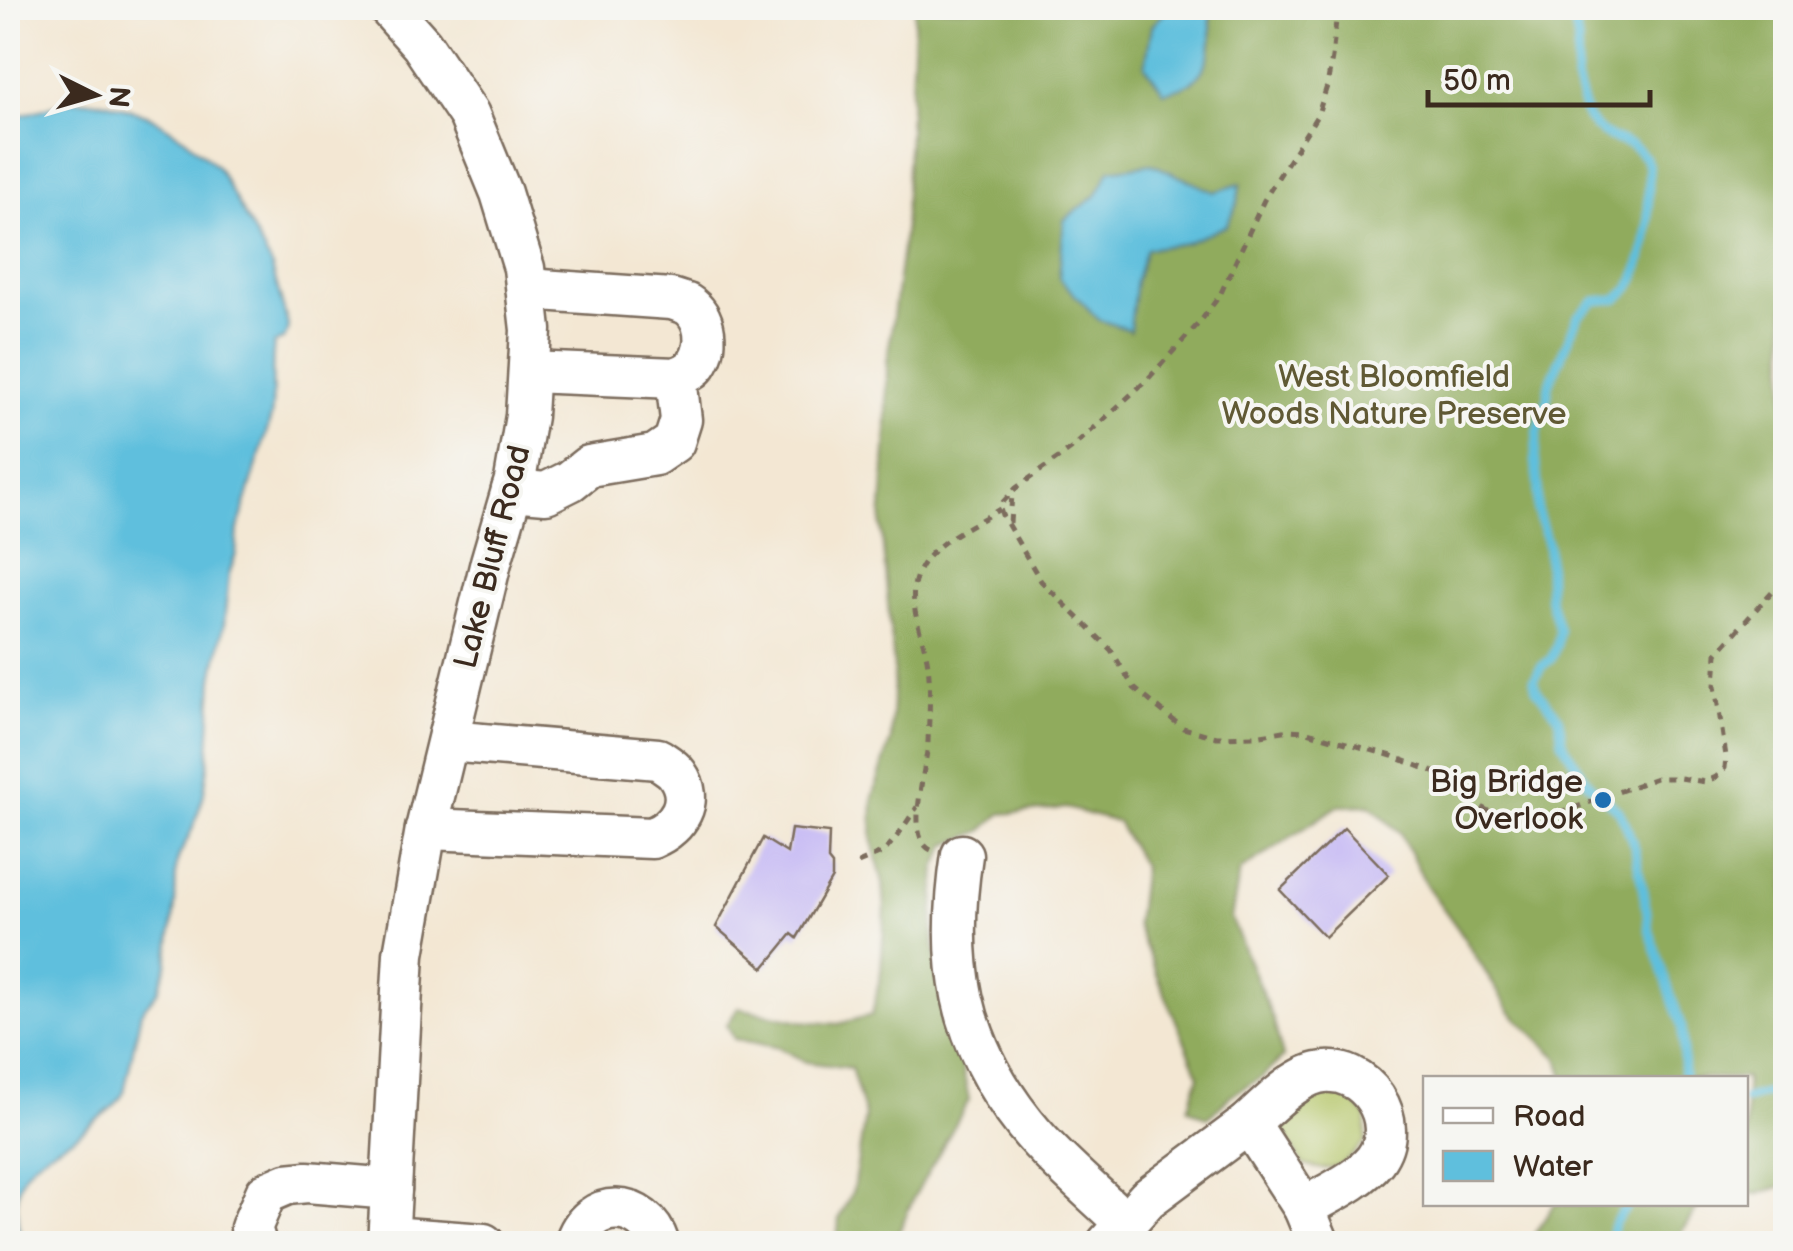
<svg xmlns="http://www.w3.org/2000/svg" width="1793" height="1251" viewBox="0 0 1793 1251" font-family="'Balsamiq Sans',sans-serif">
	<rect width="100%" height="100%" fill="#f6f6f2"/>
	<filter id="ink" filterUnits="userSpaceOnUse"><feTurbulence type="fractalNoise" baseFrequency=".01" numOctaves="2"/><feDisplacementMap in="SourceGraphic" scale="20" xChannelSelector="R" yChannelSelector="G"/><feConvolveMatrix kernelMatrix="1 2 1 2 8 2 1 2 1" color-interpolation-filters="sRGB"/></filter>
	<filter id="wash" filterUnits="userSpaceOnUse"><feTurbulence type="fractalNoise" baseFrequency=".0048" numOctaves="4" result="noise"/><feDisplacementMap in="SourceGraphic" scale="40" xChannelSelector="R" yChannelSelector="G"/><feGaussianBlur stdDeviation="2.25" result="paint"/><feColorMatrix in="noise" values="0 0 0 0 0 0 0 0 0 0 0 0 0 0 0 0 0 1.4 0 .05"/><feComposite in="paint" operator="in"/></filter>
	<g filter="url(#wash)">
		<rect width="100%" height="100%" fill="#f3e7d3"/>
		<!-- green -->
		<path fill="#b5c669" stroke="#787844" stroke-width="2.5" d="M1318 1089 1347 1094 1366 1116V1141C1343 1165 1337 1176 1302 1164L1282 1128 1283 1116Z"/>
		<!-- forest -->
		<g fill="#90ab5d" stroke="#666a3e" stroke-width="2.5" fill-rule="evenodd">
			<path d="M915 8H1169L1152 26 1191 83C1212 55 1215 42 1209 8H1785V1185L1759 1194 1746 1193V1078H1564L1558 1058 1510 1011 1459 930 1427 886 1400 833 1370 805 1338 806 1240 871 1231 918 1273 1019 1283 1057 1262 1077 1231 1095 1208 1118 1188 1108 1199 1076 1136 924 1143 867 1117 822 1066 808 1001 814 982 831 947 845 936 868 933 933 943 1011 960 1055 969 1100 914 1197 898 1234 902 1243H837L839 1218 853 1190 865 1116 851 1068 806 1062 780 1048 734 1039 727 1025 738 1008 801 1021 838 1024 872 1015 881 972 885 909 883 883 872 838 873 797 891 739 894 671 881 525 887 433V363L904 233ZM1188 183 1214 192 1240 185 1186 243 1146 249 1136 280 1129 330 1064 220 1096 196Z"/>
			<polygon points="1554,1204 1700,1204 1674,1243 1529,1243"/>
		</g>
		<!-- water -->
		<g fill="#5fbfdd" stroke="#4d747e" stroke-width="2.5">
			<path d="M1169 8H1209C1213 34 1215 68 1188 84 1182 88 1172 90 1164 92L1145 66 1152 26Z"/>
			<path d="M79 100 106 102 150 116 186 139 218 168 271 264 288 325C287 338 284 339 274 344 270 369 275 393 271 417L238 529 236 554 229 574 224 624 213 679 208 767 203 798 192 830 179 856 176 866 175 905 167 965 158 991 141 1012 124 1092C118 1104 108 1111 97 1119 89 1126 81 1133 72 1138 46 1154 20 1163 17 1198 16 1214 17 1228 23 1243H8V117C33 115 54 103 79 100Z"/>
			<polygon points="1152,164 1214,192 1240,184 1238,202 1226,226 1186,243 1146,249 1136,280 1130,330 1099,320 1059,278 1064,220 1096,196 1110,170"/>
		</g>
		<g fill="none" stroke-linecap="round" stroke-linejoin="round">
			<!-- stream -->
			<g stroke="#5fbfdd" stroke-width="9">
				<polyline points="1572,8 1578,41 1576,80 1587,118 1595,127 1611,138 1632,145 1645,158 1649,166 1648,224 1646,244 1635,280 1629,289 1617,299 1595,301 1578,316 1549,385 1547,400 1538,430 1535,456 1538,487 1537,510 1548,546 1549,597 1559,631 1557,645 1551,659 1541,667 1534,680 1536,689 1559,717 1562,741 1566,749 1589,784 1619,811 1626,825 1635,849 1647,912 1648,926 1682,1028 1684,1078"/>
				<polyline points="1746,1099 1775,1091 1786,1091"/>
				<path d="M1613 1244C1608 1227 1619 1216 1629 1204"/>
			</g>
		</g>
		<g id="blocks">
			<!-- building -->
			<g fill="#c5b8f4">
				<polygon points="1344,828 1389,875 1325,937 1280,890"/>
				<polygon points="791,829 829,833 828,860 832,865 832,878 797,938 792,934 764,968 716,927 763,838 787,853"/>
			</g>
		</g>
	</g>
	<g filter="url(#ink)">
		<use href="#blocks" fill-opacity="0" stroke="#7b6c5d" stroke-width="2.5"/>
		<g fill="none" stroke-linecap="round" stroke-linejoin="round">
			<defs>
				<g id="minor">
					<path d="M527 289 671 299C673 299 686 304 687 304 707 317 709 346 697 364 692 371 683 375 676 378L529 372"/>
					<polyline points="512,490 546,493 570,481 589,466 655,455 674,442 681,420 676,378"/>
					<path d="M426 829 652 838C678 827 696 801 677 774 673 768 664 763 658 759L448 741"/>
					<path d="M962 855C946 960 958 1040 1025 1124 1054 1160 1091 1190 1124 1222"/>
					<path d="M1249 1123C1266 1107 1295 1078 1318 1073 1365 1063 1404 1121 1375 1160 1358 1181 1327 1194 1304 1208"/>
					<polyline points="389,1237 484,1244"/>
					<polyline points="256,1244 251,1228 266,1193 287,1184 307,1182 391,1189"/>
					<polyline points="388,1244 404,954 426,829 491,562 515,480 526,416 531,330 524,268 501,193 469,115 422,45 389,8"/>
					<path d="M575 1244C588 1197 645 1199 659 1244"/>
					<polyline points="1107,1244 1147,1199 1249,1123 1304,1208 1319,1244"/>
				</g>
			</defs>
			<!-- minor casing -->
			<use href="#minor" stroke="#7b6c5d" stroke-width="45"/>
			<!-- path -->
			<g stroke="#7b6c5d" stroke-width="5" stroke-dasharray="8 8" stroke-linecap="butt">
				<polyline points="1334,8 1336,21 1332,58 1327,86 1318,114 1264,200 1220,295 1200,322 1147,380 1071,449 1016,488 1003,502 1000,509 1002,515 1041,581 1111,650 1134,688 1183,728 1217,737 1256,736 1289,730 1304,731 1392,756 1434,772 1463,798 1498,816 1512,820 1544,819 1656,778 1680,778 1705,782 1716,777 1725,768 1726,756 1715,686 1717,653 1786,576"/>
				<polyline points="1010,523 1012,494"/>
				<path d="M931 850C904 838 927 767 928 742 929 716 931 690 928 665 924 635 906 604 917 575 929 543 972 526 1000 509"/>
				<polyline points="858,863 884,852 898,835 917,807"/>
			</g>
			<!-- minor -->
			<use href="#minor" stroke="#fff" stroke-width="40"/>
		</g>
	</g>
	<!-- markers -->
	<circle fill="#1f6fb2" stroke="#f6f6f2" stroke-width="4" cx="1603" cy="800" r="10"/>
	<g text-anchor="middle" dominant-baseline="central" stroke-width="8" stroke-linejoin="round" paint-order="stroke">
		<!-- park labels -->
		<g font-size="32" fill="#605934" stroke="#f6f6f2">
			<text x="1394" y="377">West Bloomfield<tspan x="1394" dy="37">Woods Nature Preserve</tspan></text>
		</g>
		<!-- street labels -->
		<g font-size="32" fill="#3b2a1e" stroke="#f6f6f2">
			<text transform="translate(493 557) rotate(-76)">Lake Bluff Road</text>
		</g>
		<!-- poi labels -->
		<g font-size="32" fill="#3b2a1e" stroke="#f6f6f2" text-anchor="end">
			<text x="1583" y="782">Big Bridge<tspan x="1583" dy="37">Overlook</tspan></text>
		</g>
	</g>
	<!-- margin -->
	<rect width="1793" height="1251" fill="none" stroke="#f6f6f2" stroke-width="40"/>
	<!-- legend -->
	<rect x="1423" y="1076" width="325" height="130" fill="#f6f6f2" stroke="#aba49d" stroke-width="2.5"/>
	<rect x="1443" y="1108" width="50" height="15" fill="#ffffff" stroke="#aba49d" stroke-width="2.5"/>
	<text x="1513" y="1126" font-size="30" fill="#3b2a1e">Road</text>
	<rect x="1443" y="1151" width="50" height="30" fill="#5fbfdd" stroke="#aba49d" stroke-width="2.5"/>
	<text x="1513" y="1176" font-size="30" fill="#3b2a1e">Water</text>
	<!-- north arrow -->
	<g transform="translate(95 95) rotate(95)" stroke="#f6f6f2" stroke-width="8" paint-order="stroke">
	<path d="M0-8L18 38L0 25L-18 38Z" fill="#3b2a1e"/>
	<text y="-15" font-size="28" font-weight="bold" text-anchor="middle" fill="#3b2a1e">N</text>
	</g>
	<!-- scale -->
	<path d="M1428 90v15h222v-15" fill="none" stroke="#3b2a1e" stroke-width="5"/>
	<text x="1443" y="90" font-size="30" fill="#3b2a1e" stroke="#f6f6f2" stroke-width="8" paint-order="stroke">50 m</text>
</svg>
